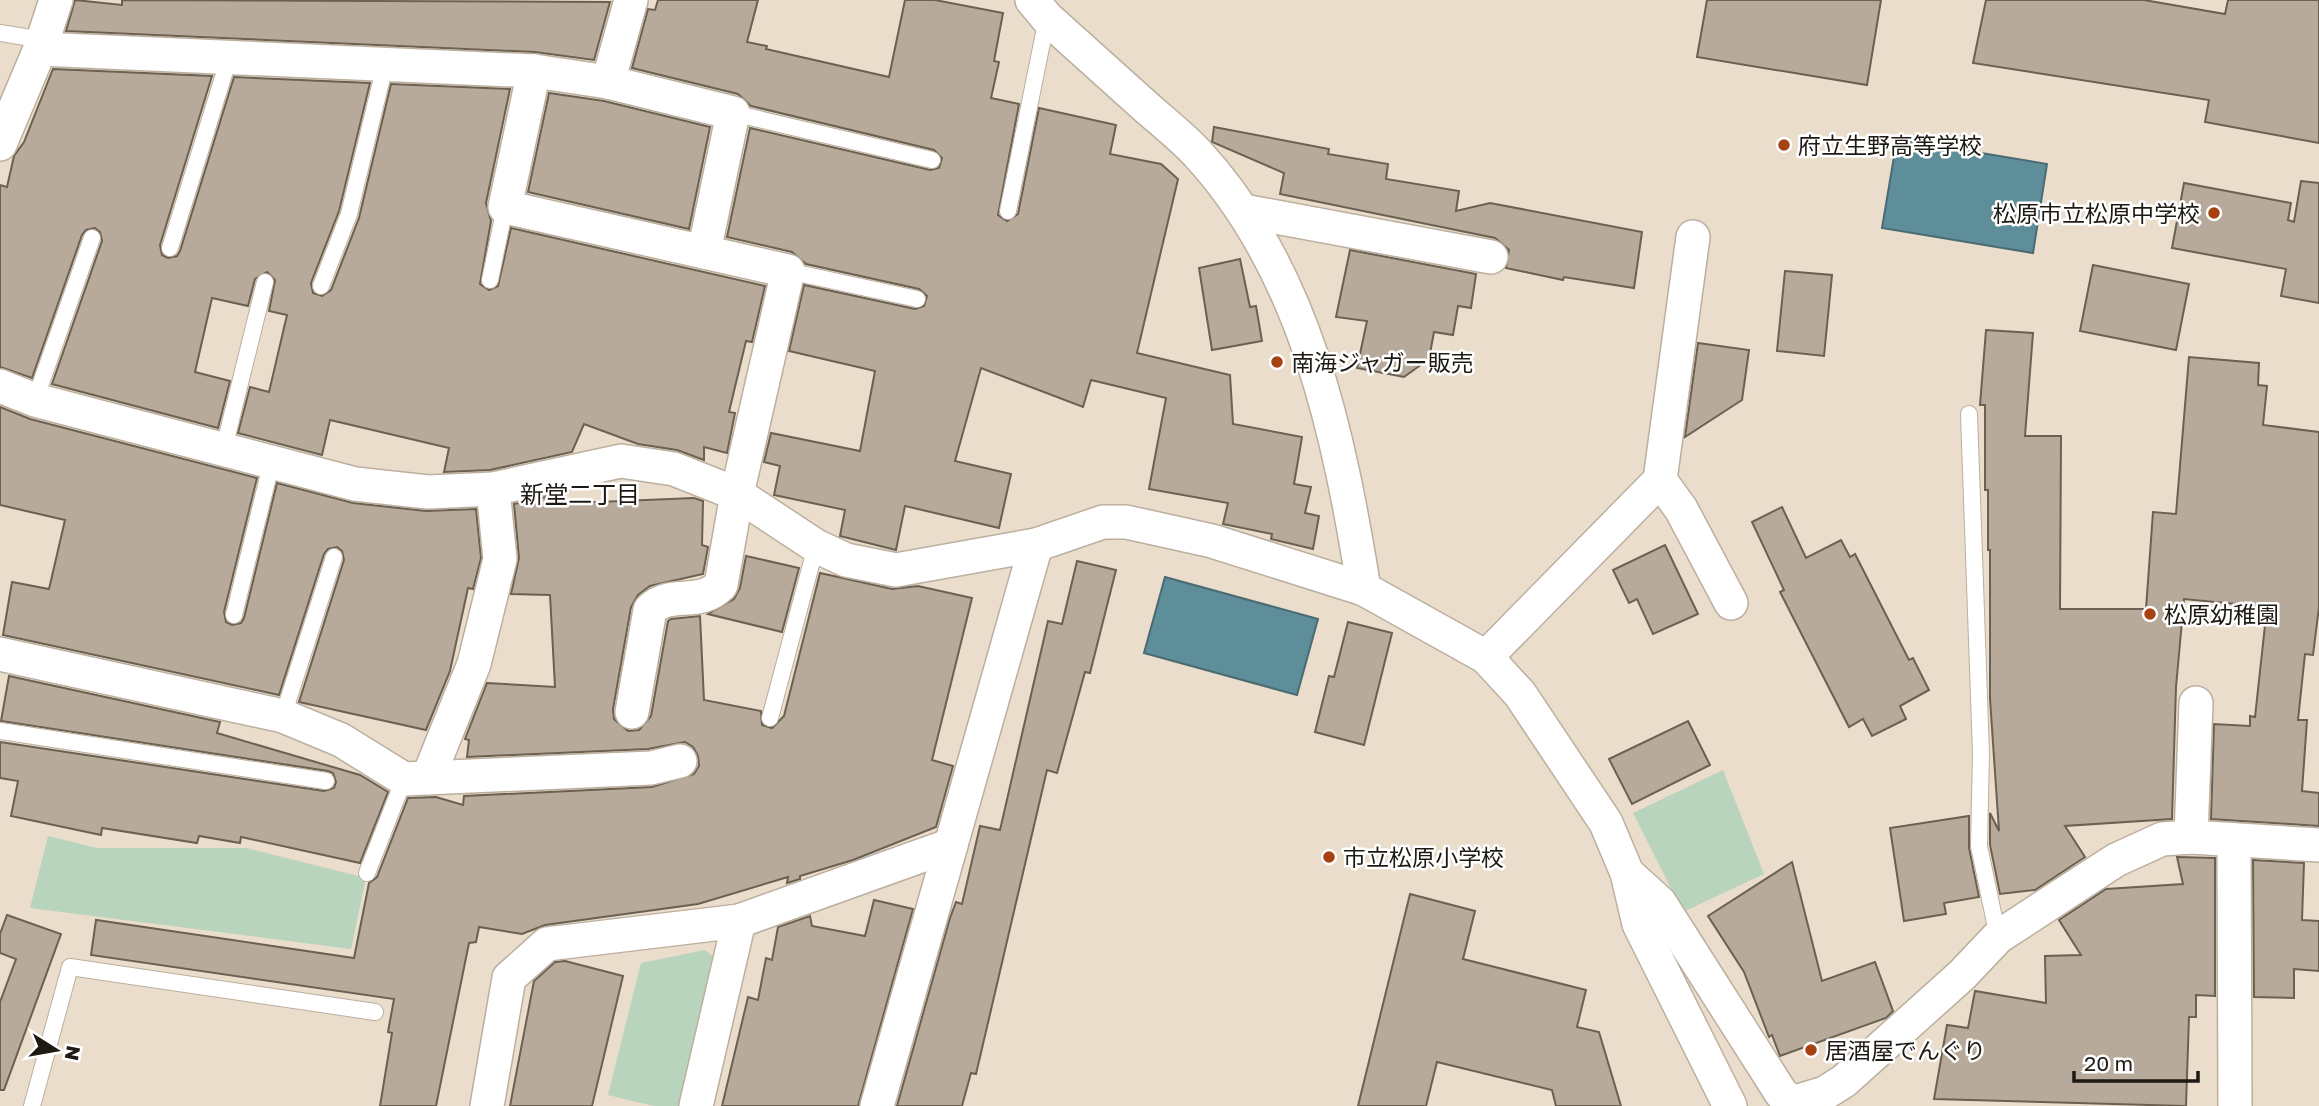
<svg xmlns="http://www.w3.org/2000/svg" width="2319" height="1106" viewBox="0 0 2319 1106" font-family="'Golos Text','Noto Sans JP',sans-serif">
	<rect width="100%" height="100%" fill="#eaddcc"/>
	<!-- green -->
	<g fill="#b9d4bd">
		<polygon points="1723,770 1764,874 1683,912 1633,813"/>
		<polygon points="48,836 97,848 246,848 366,878 351,949 30,908"/>
		<polygon points="705,950 718,961 678,1106 654,1106 608,1095 641,963"/>
	</g>
	<!-- water -->
	<g fill="#5d8e9a" stroke="#4a6b72" stroke-width="2">
		<polygon points="1897,139 2047,164 2033,253 1882,228"/>
		<polygon points="1165,577 1318,619 1297,695 1144,653"/>
	</g>
	<!-- building -->
	<g fill="#b7aa9a" stroke="#6b6051" stroke-width="2">
		<polygon points="75,0 122,5 122,0 610,2 594,60 535,52 66,31"/>
		<polygon points="658,0 758,0 747,42 767,46 766,49 889,77 905,0 935,0 1003,13 994,61 999,62 991,98 1019,104 998,215 1007,221 1018,214 1039,108 1116,125 1110,154 1161,164 1178,179 1137,353 1230,375 1233,424 1302,437 1294,484 1311,487 1305,513 1319,516 1313,549 1271,539 1272,534 1223,524 1228,503 1149,489 1166,398 1091,380 1083,407 981,368 955,461 1011,474 999,528 905,506 896,550 840,536 845,510 774,495 780,466 764,462 771,433 860,451 875,371 789,351 804,285 915,309 924,306 927,296 919,289 806,264 792,252 727,237 750,128 930,170 939,168 942,158 934,150 751,106 738,94 632,68 648,9 655,10"/>
		<polygon points="1707,0 1881,0 1867,85 1697,57"/>
		<polygon points="1986,0 2144,0 2225,14 2228,0 2319,0 2319,143 2205,122 2209,100 1973,63"/>
		<polygon points="53,69 212,76 160,245 162,255 168,258 177,256 180,251 234,77 370,83 339,211 311,283 313,293 322,296 331,290 359,218 391,84 510,89 486,203 491,221 480,284 489,290 498,286 511,228 765,286 752,342 746,341 729,412 735,413 727,453 704,447 704,460 677,450 638,444 584,424 572,452 490,470 444,472 449,448 330,420 322,455 238,433 250,387 269,392 287,315 269,311 275,280 267,272 255,279 248,306 212,298 195,372 230,381 218,428 52,384 102,241 100,232 95,228 86,230 82,235 32,378 0,367 0,185 7,187 14,156 24,142"/>
		<polygon points="549,93 604,101 710,127 689,229 528,192"/>
		<polygon points="1214,127 1329,149 1328,154 1388,164 1386,179 1459,191 1456,211 1490,203 1642,232 1634,288 1564,277 1563,280 1506,268 1509,250 1495,238 1280,194 1284,173 1212,142"/>
		<polygon points="2301,181 2319,183 2319,303 2281,296 2286,269 2172,248 2184,183 2291,203 2288,220 2294,222"/>
		<polygon points="1350,250 1476,274 1471,308 1458,306 1453,335 1434,332 1429,359 1404,377 1357,368 1367,321 1336,317"/>
		<polygon points="1240,259 1250,307 1256,306 1262,341 1212,350 1199,268"/>
		<polygon points="2093,265 2189,284 2176,350 2080,331"/>
		<polygon points="1785,271 1832,275 1824,356 1777,351"/>
		<polygon points="1986,330 2033,333 2025,436 2061,436 2060,609 2146,609 2153,512 2176,514 2189,357 2259,363 2258,385 2267,386 2263,425 2319,432 2319,607 2313,655 2305,654 2298,720 2307,720 2302,791 2319,793 2319,826 2211,819 2214,724 2250,726 2250,716 2255,717 2267,607 2184,599 2176,687 2172,819 2065,826 2085,857 2035,890 2000,894 1990,845 1990,813 1999,831 1990,699 1990,550 1988,550 1988,490 1985,490 1985,405 1980,405"/>
		<polygon points="1698,343 1749,350 1742,400 1685,437"/>
		<polygon points="0,407 30,419 257,478 224,612 226,622 232,625 241,623 244,618 277,483 353,503 426,511 476,509 481,558 473,589 468,588 450,671 426,730 299,702 344,560 342,551 337,547 328,549 324,554 279,695 3,635 12,582 49,589 65,520 0,505"/>
		<polygon points="554,495 550,504 694,498 703,501 702,545 708,547 703,574 650,586 638,595 631,607 613,709 614,719 628,731 639,730 651,716 668,621 671,619 700,616 704,700 761,711 762,725 772,728 784,716 820,573 892,589 918,586 972,598 932,760 953,766 936,827 853,860 800,876 800,879 787,883 788,877 698,904 545,925 522,934 479,927 476,942 469,943 436,1106 380,1106 392,1033 388,1032 394,999 91,955 96,920 354,958 369,883 377,877 408,798 436,797 463,805 464,796 652,787 694,774 699,766 698,756 693,747 685,742 648,749 467,757 469,740 465,739 487,683 555,687 550,595 511,594 519,558 514,504"/>
		<polygon points="1782,507 1806,558 1841,540 1850,557 1855,554 1909,660 1913,658 1929,690 1900,706 1906,719 1872,736 1863,719 1849,727 1780,592 1784,590 1752,522"/>
		<polygon points="1665,545 1698,614 1653,634 1637,599 1629,603 1613,570"/>
		<polygon points="746,556 799,568 782,632 708,614 734,599 740,588"/>
		<polygon points="1077,561 1116,570 1090,673 1085,672 1057,773 1047,770 976,1074 971,1073 962,1106 897,1106 950,918 956,902 962,904 980,826 1000,830 1048,621 1062,624"/>
		<polygon points="1348,622 1392,633 1364,745 1315,732 1329,676 1334,677"/>
		<polygon points="9,676 220,722 217,733 360,775 388,792 360,863 241,837 240,843 199,836 197,843 102,828 101,835 11,816 18,781 0,778 0,742 324,791 334,788 336,782 333,773 328,771 1,721"/>
		<polygon points="1688,721 1710,765 1632,804 1609,759"/>
		<polygon points="1969,816 1969,848 1979,897 1944,903 1946,914 1904,921 1890,828"/>
		<polygon points="2177,857 2215,858 2215,996 2196,995 2196,1017 2189,1017 2186,1106 1934,1099 1947,1025 1968,1028 1975,991 2046,1003 2045,956 2081,955 2059,920 2106,889 2183,884"/>
		<polygon points="2253,860 2304,863 2302,920 2319,921 2319,971 2294,969 2294,998 2254,997"/>
		<polygon points="1792,862 1822,981 1875,962 1893,1011 1886,1018 1780,1056 1772,1035 1769,1037 1744,972 1708,916"/>
		<polygon points="1410,894 1475,911 1463,959 1586,990 1577,1027 1599,1032 1621,1106 1556,1106 1552,1090 1437,1062 1426,1106 1358,1106"/>
		<polygon points="874,900 913,909 858,1106 722,1106 748,997 758,1000 766,958 772,960 778,927 810,916 812,926 865,936"/>
		<polygon points="7,915 61,934 4,1090 0,1090 0,1002 16,959 0,953 0,934"/>
		<polygon points="565,961 623,976 592,1106 510,1106 534,981 555,962"/>
	</g>
	<g fill="none" stroke-linecap="round" stroke-linejoin="round">
		<defs>
			<g id="service">
				<polyline points="0,33 43,40"/>
				<polyline points="733,113 932,160"/>
				<polyline points="1008,211 1047,18"/>
				<polyline points="170,248 229,58"/>
				<polyline points="788,271 917,299"/>
				<polyline points="490,280 505,207"/>
				<polyline points="321,286 349,214 385,65"/>
				<polyline points="35,400 92,238"/>
				<polyline points="1969,414 1981,753 1979,846 1998,937"/>
				<polyline points="224,448 265,282"/>
				<polyline points="234,615 272,461"/>
				<polyline points="283,716 334,557"/>
				<polyline points="770,718 816,546"/>
				<polyline points="0,731 326,781"/>
				<polyline points="367,873 404,779"/>
				<polyline points="32,1106 70,967 375,1012"/>
			</g>
			<g id="minor">
				<path d="M1032 0 1047 18C1080 48 1113 77 1146 107 1163 122 1182 137 1197 153 1306 271 1339 435 1364 589"/>
				<polyline points="40,49 534,71 608,82 733,113 704,252"/>
				<path d="M534 71 505 207 788 271 737 494 721 585C699 608 669 589 650 610L632 712"/>
				<polyline points="608,82 631,0"/>
				<polyline points="0,144 40,49 56,0"/>
				<polyline points="1244,211 1491,257"/>
				<polyline points="0,386 35,400 355,484 428,492 493,489 621,461 674,469 737,494 816,546 846,560 896,570 1036,545 1103,522 1126,522 1212,541 1364,589 1486,657 1520,694 1606,823 1627,873 1639,924 1730,1106"/>
				<polyline points="1660,480 1681,509 1731,603"/>
				<polyline points="0,654 283,716 341,740 404,779 651,768 680,761"/>
				<polyline points="1486,657 1660,480 1693,237"/>
				<polyline points="428,778 474,664 500,559 493,489"/>
				<polyline points="2191,837 2196,703"/>
				<polyline points="2234,840 2235,1106"/>
				<polyline points="1627,873 1660,903 1781,1093 1792,1103 1825,1093 1844,1081 1962,975 1998,937 2116,860 2162,839 2191,837 2319,845"/>
				<polyline points="487,1106 509,978 547,944 739,921 951,845"/>
				<polyline points="696,1106 739,921"/>
				<polyline points="877,1106 1036,545"/>
			</g>
		</defs>
		<!-- service casing -->
		<use href="#service" stroke="#bcaf9f" stroke-width="18"/>
		<!-- minor casing -->
		<use href="#minor" stroke="#bcaf9f" stroke-width="36"/>
		<!-- service -->
		<use href="#service" stroke="#fff" stroke-width="16"/>
		<!-- minor -->
		<use href="#minor" stroke="#fff" stroke-width="33"/>
	</g>
	<!-- markers -->
	<g fill="#a64111" stroke="#fff" stroke-width="2.5">
		<circle cx="1784" cy="145" r="7"/>
		<circle cx="2214" cy="213" r="7"/>
		<circle cx="1277" cy="362" r="7"/>
		<circle cx="2150" cy="614" r="7"/>
		<circle cx="1329" cy="857" r="7"/>
		<circle cx="1811" cy="1050" r="7"/>
	</g>
	<g text-anchor="middle" dominant-baseline="central" stroke-width="5" stroke-linejoin="round" paint-order="stroke">
		<!-- poi labels -->
		<g font-size="23" fill="#1d1913" stroke="#fff" text-anchor="start">
			<text x="1798" y="145">府立生野高等学校</text>
			<text x="2200" y="213" text-anchor="end">松原市立松原中学校</text>
			<text x="1291" y="362">南海ジャガー販売</text>
			<text x="2164" y="614">松原幼稚園</text>
			<text x="1343" y="857">市立松原小学校</text>
			<text x="1825" y="1050">居酒屋でんぐり</text>
		</g>
		<!-- neighbourhood labels -->
		<g font-size="24" fill="#1d1913" stroke="#fff">
			<text x="580" y="493">新堂二丁目</text>
		</g>
	</g>
	<!-- north arrow -->
	<g transform="translate(56 1050) rotate(101)" stroke="#ffffff" stroke-width="5" paint-order="stroke">
	<path d="M0-5L12 26L0 18L-12 26Z" fill="#1d1913"/>
	<text y="-10" font-size="19" font-weight="bold" text-anchor="middle" fill="#1d1913">N</text>
	</g>
	<!-- scale -->
	<path d="M2074 1071v10h124v-10" fill="none" stroke="#1d1913" stroke-width="3.5"/>
	<text x="2084" y="1071" font-size="21" fill="#1d1913" stroke="#ffffff" stroke-width="5" paint-order="stroke">20 m</text>
</svg>
